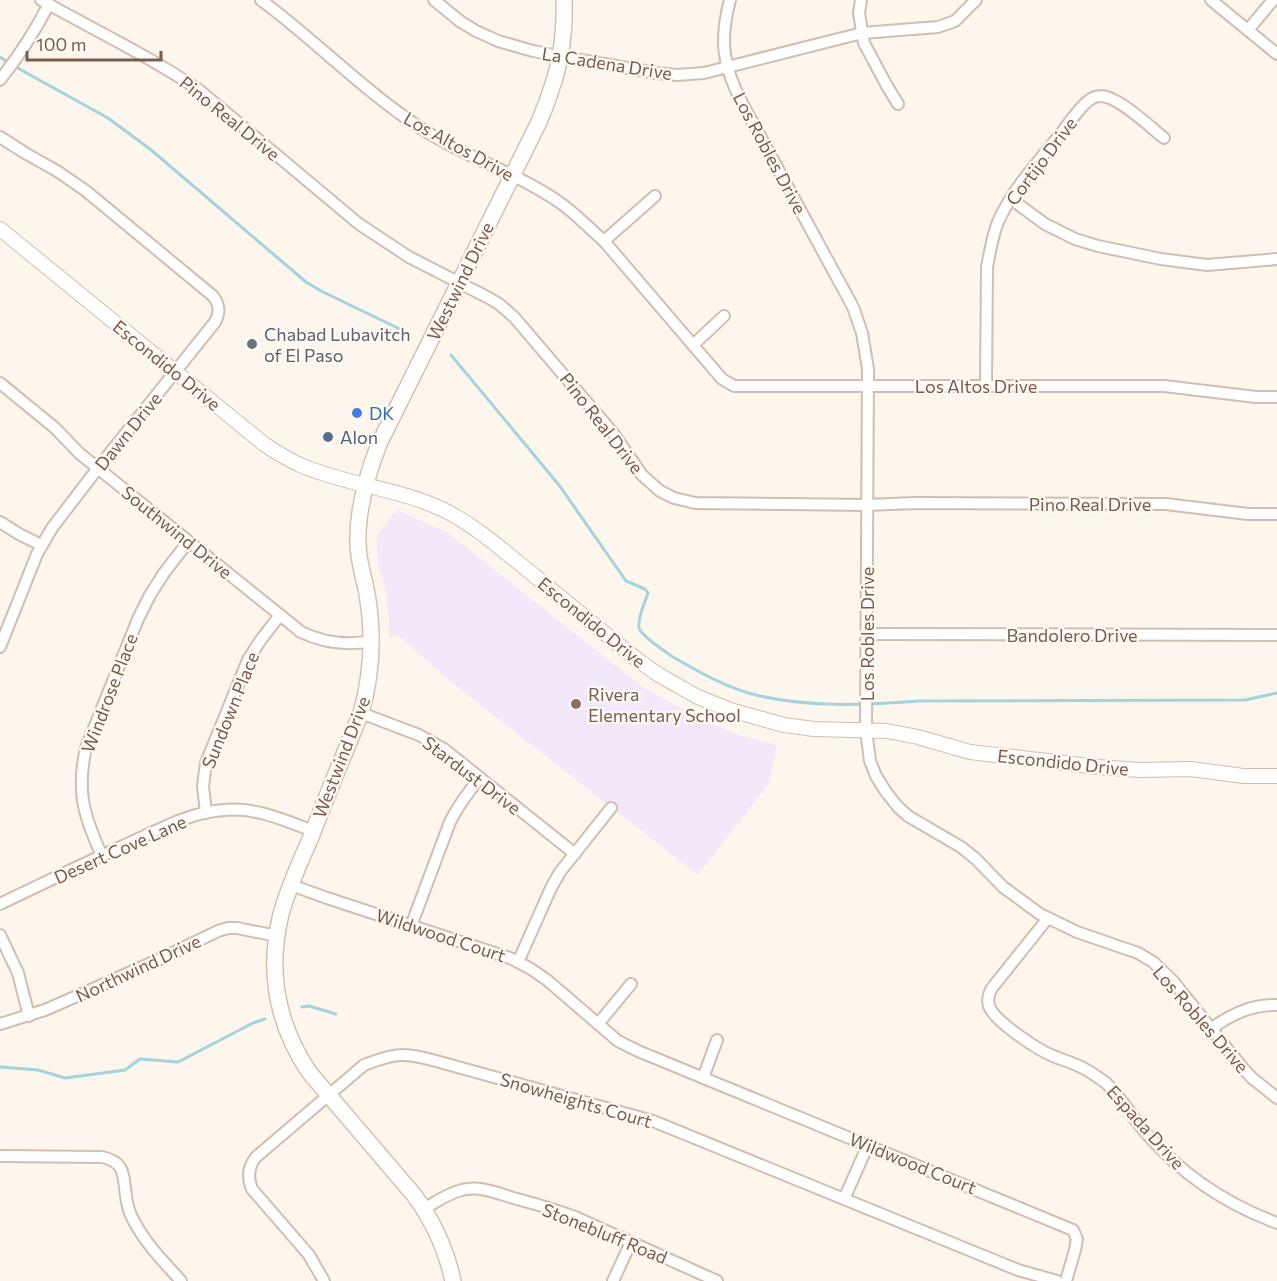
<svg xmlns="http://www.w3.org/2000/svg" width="1277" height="1281" viewBox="0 0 1277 1281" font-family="Commissioner,sans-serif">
	<rect width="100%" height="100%" fill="#fdf6ec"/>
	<!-- education -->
	<polygon fill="#f3e8fa" points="396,510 447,532 644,688 698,718 742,736 777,745 768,785 698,875 461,690 397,635 389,638 389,622 386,592 378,565 377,535"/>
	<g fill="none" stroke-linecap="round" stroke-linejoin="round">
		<!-- stream -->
		<g stroke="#a5d3da" stroke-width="3">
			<polyline points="0,57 9,63"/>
			<polyline points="14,66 108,118 150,149 306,282 321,291 408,333"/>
			<path d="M451 355 559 485 626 581 645 589 648 593C645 602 637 619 639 628 642 637 665 651 673 657 699 672 727 688 756 695 809 708 865 705 920 701L1245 700 1277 693"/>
			<polyline points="302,1007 309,1006 336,1014"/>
			<polyline points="0,1067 38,1070 65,1078 125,1070 140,1059 178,1062 253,1023 265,1019"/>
		</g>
		<defs>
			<g id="minor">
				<path d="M41 0C94 30 149 56 199 90L359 224 409 257 489 298 499 304 514 317 613 433 642 475 660 491 674 498 687 501 695 503 867 505 914 503 1166 504 1248 514H1277"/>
				<path d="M261 0C316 41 364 91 422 129 465 157 517 173 559 202 575 213 589 228 604 241L722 379 734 386H1164L1256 397H1277"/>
				<polyline points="434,0 461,22 476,31 498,41 533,51 559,56 656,73 677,75 704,73 862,33 938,27 955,21 976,0"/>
				<path d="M730 0C719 41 723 66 742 103L853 307 862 333 868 369 866 730 870 761 876 776 886 792 898 807 908 816 961 847 976 859 1003 887 1040 914 1077 932 1138 953 1153 962 1172 980 1241 1066 1252 1078 1277 1098"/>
				<polyline points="861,0 859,13 864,43 887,86 898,104"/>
				<polyline points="1211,0 1277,54"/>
				<polyline points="1248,30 1273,0"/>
				<path d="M0 80C19 56 35 31 49 4"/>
				<path d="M0 137 25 153 57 171 86 191 213 296C220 305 220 313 215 322L98 468 52 528 37 554 0 647"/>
				<polyline points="1011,199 1045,224 1075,239 1098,246 1161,259 1207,265 1277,259"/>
				<polyline points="604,241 655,196"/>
				<polyline points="693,345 724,316"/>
				<path d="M0 383 55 428 79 453 301 632C324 643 346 646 371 641"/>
				<path d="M986 385 987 267C990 252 992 237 998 222 1012 190 1037 163 1059 136 1068 125 1077 110 1088 101 1092 98 1095 96 1100 96 1117 95 1150 127 1164 138"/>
				<polyline points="0,522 19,534 41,545"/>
				<polyline points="867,634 1277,635"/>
				<polyline points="361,713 419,735 444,749 575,854"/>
				<polyline points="206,813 203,786 206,763 248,660 260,641 280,615"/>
				<path d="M102 856C84 816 76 792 86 748L138 619 150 595 164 573 188 542"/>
				<polyline points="291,885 327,898 510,958 531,969 547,980 618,1041 638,1051 1073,1230 1077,1239 1075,1250 1066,1281"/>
				<path d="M0 904C42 884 83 864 125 845 157 831 189 812 224 810 256 807 284 820 313 831"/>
				<path d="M1048 918 992 988C989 993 987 999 989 1006 994 1021 1038 1050 1053 1056 1063 1060 1073 1063 1083 1068 1091 1072 1099 1078 1106 1083 1122 1098 1132 1117 1146 1133 1182 1175 1226 1204 1277 1223"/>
				<path d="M411 926 450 822C458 806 468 792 480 778"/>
				<polyline points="0,935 18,973 29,1016"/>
				<polyline points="518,962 551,888 560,872 611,808"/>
				<polyline points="0,1024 45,1010 77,996 160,959 218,931 228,928 237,928 277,936"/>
				<polyline points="598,1024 631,984"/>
				<path d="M1211 1029C1231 1014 1252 1004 1277 1005"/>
				<polyline points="703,1078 717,1040"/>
				<path d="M0 1156 102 1157C126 1162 123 1176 126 1196 127 1205 130 1215 135 1223 146 1244 165 1263 181 1281"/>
				<polyline points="844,1199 868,1145"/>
				<path d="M424 1209C436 1202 448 1193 462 1190 480 1185 499 1194 517 1199 536 1204 556 1210 575 1217L717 1281"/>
				<path d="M324 1281 309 1255 252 1189C247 1177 248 1167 256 1157L364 1065C395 1053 404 1052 436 1061L653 1121 1018 1270 1057 1281"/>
				<polyline points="613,1281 631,1242"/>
			</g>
			<path id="tertiary" d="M0 229 264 444C276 452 287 459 300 465 346 485 398 488 444 510 474 525 499 547 525 568 563 599 601 631 639 661L659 675 698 697 730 710 784 725 814 729 887 731 918 737 970 752 1098 767 1140 770 1191 769 1243 776H1277"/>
			<path id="secondary" d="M453 1281C446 1249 434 1222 414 1195L309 1072C277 1024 267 971 281 914 288 888 300 862 311 837 327 795 344 754 361 713 372 674 374 634 367 594 364 577 358 561 358 543 357 509 367 475 379 444L539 122C543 111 548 101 551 90 561 62 565 30 564 0"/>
		</defs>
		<!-- minor casing -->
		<use href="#minor" stroke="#d1beb0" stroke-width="14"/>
		<!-- tertiary casing -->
		<use href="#tertiary" stroke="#d1beb0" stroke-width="16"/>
		<!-- secondary casing -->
		<use href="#secondary" stroke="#d6c0b0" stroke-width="18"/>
		<!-- minor -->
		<use href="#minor" stroke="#fff" stroke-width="10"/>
		<!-- tertiary -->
		<use href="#tertiary" stroke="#fff" stroke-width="14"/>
		<!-- secondary -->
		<use href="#secondary" stroke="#fff" stroke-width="15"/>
	</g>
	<!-- markers -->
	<circle fill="#6b7280" stroke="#fffaf3" stroke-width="2" cx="252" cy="344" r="6"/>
	<circle fill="#3f7fe0" stroke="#fffaf3" stroke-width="2" cx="357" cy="413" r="6"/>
	<circle fill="#5c6f8a" stroke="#fffaf3" stroke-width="2" cx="328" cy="437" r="6"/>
	<circle fill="#8d6e63" stroke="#fffaf3" stroke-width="2" cx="576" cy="704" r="6"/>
	<g text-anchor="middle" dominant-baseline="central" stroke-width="4.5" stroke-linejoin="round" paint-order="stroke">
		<!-- street labels -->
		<g font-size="18" fill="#7a5c4d" stroke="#fffaf3">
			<text transform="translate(607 63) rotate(9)">La Cadena Drive</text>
			<text transform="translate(230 118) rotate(39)">Pino Real Drive</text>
			<text transform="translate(459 146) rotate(29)">Los Altos Drive</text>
			<text transform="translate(770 153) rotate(62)">Los Robles Drive</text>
			<text transform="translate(1041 161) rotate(-53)">Cortijo Drive</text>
			<text transform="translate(460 281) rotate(-64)">Westwind Drive</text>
			<text transform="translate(167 365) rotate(39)">Escondido Drive</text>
			<text x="976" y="386">Los Altos Drive</text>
			<text transform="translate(602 423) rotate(52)">Pino Real Drive</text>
			<text transform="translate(128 431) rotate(-51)">Dawn Drive</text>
			<text x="1090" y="504">Pino Real Drive</text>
			<text transform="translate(177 532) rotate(39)">Southwind Drive</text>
			<text transform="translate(592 622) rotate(39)">Escondido Drive</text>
			<text transform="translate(867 634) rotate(-90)">Los Robles Drive</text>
			<text x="1072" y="635">Bandolero Drive</text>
			<text transform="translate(109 693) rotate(-69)">Windrose Place</text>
			<text transform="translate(230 710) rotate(-68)">Sundown Place</text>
			<text transform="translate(341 757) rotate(-69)">Westwind Drive</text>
			<text transform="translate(1063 762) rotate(6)">Escondido Drive</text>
			<text transform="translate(472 775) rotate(37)">Stardust Drive</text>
			<text transform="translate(120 849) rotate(-24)">Desert Cove Lane</text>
			<text transform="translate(441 935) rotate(18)">Wildwood Court</text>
			<text transform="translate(138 968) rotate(-25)">Northwind Drive</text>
			<text transform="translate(1201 1019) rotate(49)">Los Robles Drive</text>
			<text transform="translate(576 1100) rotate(16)">Snowheights Court</text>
			<text transform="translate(1146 1127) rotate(48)">Espada Drive</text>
			<text transform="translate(913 1163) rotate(22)">Wildwood Court</text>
			<text transform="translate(605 1233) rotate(22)">Stonebluff Road</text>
		</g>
		<!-- worship labels -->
		<g font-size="18" fill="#5b616d" stroke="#fffaf3" text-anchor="start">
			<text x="264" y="334">Chabad Lubavitch<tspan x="264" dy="21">of El Paso</tspan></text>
		</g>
		<!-- shop labels -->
		<g font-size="18" fill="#366cbe" stroke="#fffaf3" text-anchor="start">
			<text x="369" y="413">DK</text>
		</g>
		<!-- service labels -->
		<g font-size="18" fill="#4e5e75" stroke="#fffaf3" text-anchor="start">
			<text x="340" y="437">Alon</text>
		</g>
		<!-- education labels -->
		<g font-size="18" fill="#785e54" stroke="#fffaf3" text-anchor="start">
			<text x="588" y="694">Rivera<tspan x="588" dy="21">Elementary School</tspan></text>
		</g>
	</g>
	<!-- scale -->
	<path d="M27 51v9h134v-9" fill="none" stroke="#7a5c4d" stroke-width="3"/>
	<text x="36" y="51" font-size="18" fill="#7a5c4d" stroke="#fffaf3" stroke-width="4.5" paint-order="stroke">100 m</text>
</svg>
